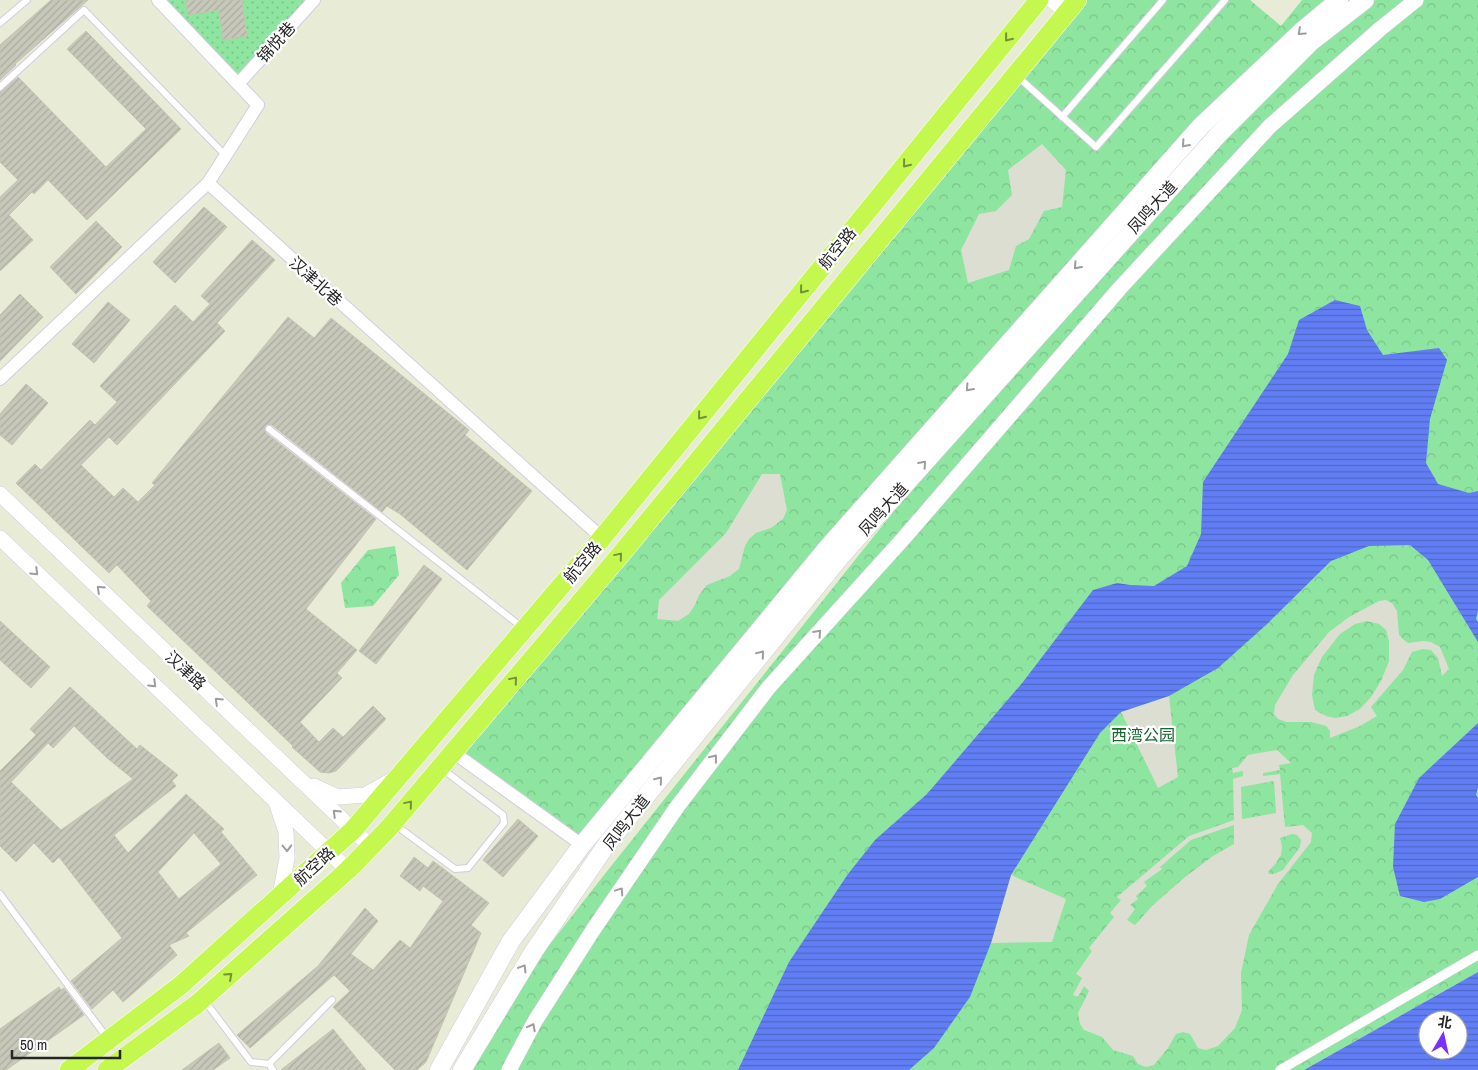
<svg xmlns="http://www.w3.org/2000/svg" width="1478" height="1070" viewBox="0 0 1478 1070" font-family="'Archivo Narrow','Noto Sans SC',sans-serif">
	<defs>
		<pattern id="grass-dots" width="8" height="8" patternUnits="userSpaceOnUse" patternTransform="scale(1.25)"><rect width="8" height="8" fill="#8ee5a0"/><path d="M2 2h.1M6 6h.1" fill="none" stroke="#7ac48a" stroke-width="1.8" stroke-linecap="round"/></pattern>
		<pattern id="park-crowns" width="20" height="18" patternUnits="userSpaceOnUse" patternTransform="scale(1.25)"><rect width="20" height="18" fill="#8ee5a0"/><path d="M2 6a3 3 0 1 1 6 0M12 15a3 3 0 1 1 6 0" fill="none" stroke="#7ac48a"/></pattern>
		<pattern id="water-rules" width="6" height="5" patternUnits="userSpaceOnUse" patternTransform="scale(1.25)"><rect width="6" height="5" fill="#617ef5"/><path d="M0 2.5h6" fill="none" stroke="#5067c6"/></pattern>
		<pattern id="building-hatch" width="6" height="6" patternUnits="userSpaceOnUse" patternTransform="scale(1.25)"><rect width="6" height="6" fill="#c7c8ba"/><path d="M-1 1l2-2M0 6l6-6M5 7l2-2" fill="none" stroke="#abaca0"/></pattern>
	</defs>
	<rect width="100%" height="100%" fill="#e8ebd6"/>
	<!-- grass -->
	<polygon fill="url(#grass-dots)" points="165,0 309,0 239,76"/>
	<!-- park -->
	<g fill="url(#park-crowns)">
		<polygon points="1077,0 1250,0 1281,26 1302,0 1478,0 1478,972 1304,1070 462,1070 536,962 608,870 1192,137 582,845 453,752"/>
		<polygon points="395,546 399,575 373,606 345,608 341,583 368,550"/>
	</g>
	<!-- plaza -->
	<g fill="#dcded1" fill-rule="evenodd">
		<polygon points="1042,144 1066,170 1062,207 1044,211 1029,239 1016,246 1009,270 968,283 961,250 979,214 996,211 1012,195 1008,170"/>
		<polygon points="762,474 780,474 787,510 783,519 771,528 756,533 749,539 745,546 739,569 730,576 707,585 699,595 695,605 689,614 678,621 657,619 659,600 726,533"/>
		<path d="M1386 600 1392 603 1397 611 1399 635 1404 640 1408 643 1423 641 1431 642 1440 647 1449 669 1442 676 1438 658 1431 650 1423 649 1412 652 1403 670 1371 707 1377 716 1360 726 1330 738V731L1326 726 1311 722H1286L1278 719 1274 714 1275 705 1293 675 1329 632 1349 617 1379 601ZM1367 621 1379 624 1386 630 1389 641V661L1381 681 1371 697 1360 709 1347 716 1335 718 1326 716 1315 710 1312 695 1314 675 1322 657 1340 634 1355 624Z"/>
		<polygon points="1169,696 1178,777 1158,788 1121,712"/>
		<path d="M1277 750 1291 763 1279 765 1280 770 1263 773V776L1280 774 1285 827 1303 825 1312 833 1311 842 1278 884 1249 935 1241 973 1242 1010 1235 1028 1218 1046 1206 1050 1198 1048 1190 1034 1183 1032 1176 1034 1168 1048 1154 1065 1146 1067 1138 1064 1133 1056 1113 1050 1102 1037 1084 1030 1080 1024 1078 1013 1089 991 1084 986 1078 997 1073 995 1082 978 1076 974 1092 951 1089 948 1114 917 1110 913 1121 900 1117 897 1189 836 1234 820 1233 779 1243 776V771L1233 773 1232 768 1238 767 1248 755ZM1274 781 1276 813 1242 819 1241 787ZM1234 825V844L1213 856 1185 877 1153 905 1135 925 1127 920 1135 909 1130 905 1138 899 1136 896 1147 886 1144 882 1162 869 1160 867 1191 840ZM1292 834 1297 835 1301 840 1300 847 1283 870 1274 874H1269L1268 872 1276 863 1281 855 1282 847 1280 838Z"/>
		<polygon points="1011,875 1066,899 1052,942 991,943"/>
	</g>
	<!-- water -->
	<g fill="url(#water-rules)" fill-rule="evenodd">
		<polygon points="1335,300 1360,306 1367,330 1383,355 1439,348 1447,360 1430,419 1426,463 1438,484 1469,493 1478,491 1478,610 1476,619 1478,622 1478,642 1428,560 1410,545 1369,546 1331,561 1266,625 1218,668 1169,696 1121,712 1100,733 1011,875 991,943 970,997 934,1048 909,1070 738,1070 789,962 848,874 875,840 927,794 1023,682 1093,590 1117,583 1130,585 1154,586 1187,566 1201,534 1203,482 1288,354 1299,320"/>
		<polygon points="1478,723 1478,788 1476,795 1478,798 1478,877 1440,899 1424,902 1400,896 1393,867 1395,824 1419,778"/>
		<path d="M1478 972V1070H1304ZM1428 1020H1458V1050H1428Z"/>
	</g>
	<!-- building -->
	<g fill="url(#building-hatch)" stroke="#c2c5b0" fill-rule="evenodd">
		<polygon points="51,0 88,0 15,64 16,65 0,80 0,45"/>
		<polygon points="186,0 242,0 247,36 223,40 219,10 188,15"/>
		<polygon points="86,31 181,129 87,220 48,180 34,194 32,192 9,215 33,240 0,271 0,197 18,180 0,162 0,92 18,77 106,167 146,129 67,49"/>
		<polygon points="204,207 227,227 175,283 153,262"/>
		<polygon points="96,221 122,247 76,294 50,267"/>
		<polygon points="252,240 275,260 217,323 225,331 117,445 109,437 81,465 114,497 123,488 138,502 155,485 152,483 288,317 314,338 331,318 469,430 465,435 532,491 467,570 400,514 387,506 382,512 272,425 268,424 265,426 266,433 376,519 306,609 357,650 337,673 342,678 300,722 319,742 333,728 343,737 373,706 386,719 336,771 329,773 320,772 292,747 293,746 147,606 151,601 117,565 109,573 16,483 35,464 41,470 90,420 95,425 117,402 100,386 175,305 193,322 210,304 201,296"/>
		<polygon points="20,294 43,317 0,361 0,315"/>
		<polygon points="108,302 130,320 94,363 72,344"/>
		<polygon points="26,384 48,403 12,445 0,435 0,414"/>
		<polygon points="424,565 442,579 376,664 359,651"/>
		<polygon points="0,621 50,667 31,688 0,660"/>
		<path d="M70 687 137 749 140 745 178 775 172 781 176 786 114 835 128 853 186 794 224 829 221 832 257 875 186 933 189 936 169 945 177 955 123 1002 113 990 92 1009 71 981 122 938 59 857 53 863 34 843 16 862 0 846V771L36 735 30 729ZM74 726 107 758 133 779 61 830 11 782 48 743 53 748ZM194 833 221 864 179 899 158 872Z"/>
		<polygon points="518,819 538,836 503,877 483,860"/>
		<polygon points="414,857 428,868 433,861 489,903 471,925 481,933 426,1062 417,1070 395,1070 333,1007 350,991 334,975 250,1048 237,1035 318,966 365,908 378,921 351,954 373,970 400,940 410,948 443,901 423,886 420,891 400,876"/>
		<polygon points="59,987 61,990 64,988 84,1015 6,1070 0,1070 0,1029"/>
		<polygon points="333,1029 366,1070 281,1070"/>
		<polygon points="219,1043 230,1058 213,1070 182,1070"/>
	</g>
	<g fill="none" stroke-linecap="round" stroke-linejoin="round">
		<defs>
			<g id="service">
				<polyline points="0,23 27,0"/>
				<polyline points="1017,76 1096,147 1225,0"/>
				<polyline points="0,87 84,10 226,156"/>
				<polyline points="1062,117 1163,0"/>
				<polyline points="269,429 523,628"/>
				<polyline points="394,824 455,869 468,868 504,823 503,815 441,768"/>
				<polyline points="0,894 108,1039"/>
				<polyline points="204,1000 251,1062 269,1064 273,1070"/>
				<polyline points="269,1064 332,1000"/>
			</g>
			<polyline id="pedestrian" points="1280,1070 1478,955"/>
			<g id="minor">
				<polyline points="158,0 258,105 208,183 602,538"/>
				<polyline points="238,84 314,0"/>
				<polyline points="0,379 208,183"/>
				<polyline points="453,752 582,845"/>
			</g>
			<g id="tertiary">
				<polyline points="1052,0 1067,13"/>
				<polyline points="0,494 371,847"/>
				<polyline points="0,538 348,870"/>
				<polyline points="314,786 338,797 365,795 392,780"/>
				<polyline points="276,802 286,832 287,858 280,896"/>
				<polyline points="509,1070 535,1021 593,930 677,807 769,687 903,539 1120,288 1270,126 1380,29 1416,0"/>
			</g>
			<g id="secondary">
				<polyline points="439,1070 511,941 582,845 828,547 1201,126 1303,30 1339,0"/>
				<polyline points="462,1070 534,951 607,844 841,556 1218,135 1311,42 1365,0"/>
			</g>
			<g id="primary">
				<polyline points="69,1070 181,985 353,830 602,538 1039,0"/>
				<polyline points="107,1070 197,1004 348,870 388,829 621,554 1077,0"/>
			</g>
		</defs>
		<!-- service casing -->
		<use href="#service" stroke="#d3cce1" stroke-width="8"/>
		<!-- pedestrian casing -->
		<use href="#pedestrian" stroke="#d3cce1" stroke-width="10"/>
		<!-- minor casing -->
		<use href="#minor" stroke="#d3cce1" stroke-width="14"/>
		<!-- tertiary casing -->
		<use href="#tertiary" stroke="#d3cce1" stroke-width="16"/>
		<!-- secondary casing -->
		<use href="#secondary" stroke="#d3cce1" stroke-width="19"/>
		<!-- primary casing -->
		<use href="#primary" stroke="#fff" stroke-width="20"/>
		<!-- service -->
		<use href="#service" stroke="#fff" stroke-width="6"/>
		<!-- pedestrian -->
		<use href="#pedestrian" stroke="#fff" stroke-width="9"/>
		<!-- minor -->
		<use href="#minor" stroke="#fff" stroke-width="12"/>
		<!-- tertiary -->
		<use href="#tertiary" stroke="#fff" stroke-width="15"/>
		<!-- secondary -->
		<use href="#secondary" stroke="#fff" stroke-width="18"/>
		<!-- primary -->
		<use href="#primary" stroke="#c4f84e" stroke-width="19"/>
	</g>
	<!-- one-way arrows -->
	<defs><path id="oneway-chevron" d="M-2-3.5L2.5 0L-2 3.5" fill="none" stroke-width="1.6" stroke-linecap="round" stroke-linejoin="round" transform="scale(1.25)"/></defs>
	<g stroke="#9d9d9d">
		<use href="#oneway-chevron" transform="translate(1301 32) rotate(138)"/>
		<use href="#oneway-chevron" transform="translate(1185 144) rotate(132)"/>
		<use href="#oneway-chevron" transform="translate(1077 266) rotate(132)"/>
		<use href="#oneway-chevron" transform="translate(969 388) rotate(132)"/>
		<use href="#oneway-chevron" transform="translate(923 464) rotate(-48)"/>
		<use href="#oneway-chevron" transform="translate(35 572) rotate(44)"/>
		<use href="#oneway-chevron" transform="translate(100 589) rotate(-137)"/>
		<use href="#oneway-chevron" transform="translate(818 633) rotate(-48)"/>
		<use href="#oneway-chevron" transform="translate(761 654) rotate(-51)"/>
		<use href="#oneway-chevron" transform="translate(153 684) rotate(44)"/>
		<use href="#oneway-chevron" transform="translate(218 701) rotate(-137)"/>
		<use href="#oneway-chevron" transform="translate(714 758) rotate(-52)"/>
		<use href="#oneway-chevron" transform="translate(659 780) rotate(-51)"/>
		<use href="#oneway-chevron" transform="translate(336 813) rotate(-136)"/>
		<use href="#oneway-chevron" transform="translate(287 848) rotate(89)"/>
		<use href="#oneway-chevron" transform="translate(620 891) rotate(-56)"/>
		<use href="#oneway-chevron" transform="translate(523 968) rotate(-59)"/>
		<use href="#oneway-chevron" transform="translate(532 1027) rotate(-62)"/>
	</g>
	<g stroke="#758f3a">
		<use href="#oneway-chevron" transform="translate(1008 38) rotate(129)"/>
		<use href="#oneway-chevron" transform="translate(906 164) rotate(129)"/>
		<use href="#oneway-chevron" transform="translate(803 290) rotate(129)"/>
		<use href="#oneway-chevron" transform="translate(701 416) rotate(129)"/>
		<use href="#oneway-chevron" transform="translate(619 556) rotate(-50)"/>
		<use href="#oneway-chevron" transform="translate(514 680) rotate(-50)"/>
		<use href="#oneway-chevron" transform="translate(409 804) rotate(-50)"/>
		<use href="#oneway-chevron" transform="translate(229 976) rotate(-42)"/>
	</g>
	<g text-anchor="middle" dominant-baseline="central" stroke-width="4.5" stroke-linejoin="round" paint-order="stroke">
		<!-- street labels -->
		<g font-size="16" fill="#262626" stroke="#fff">
			<text transform="translate(276 42) rotate(-48)">锦悦巷</text>
			<text transform="translate(1152 207) rotate(-48)">凤鸣大道</text>
			<text transform="translate(837 248) rotate(-51)">航空路</text>
			<text transform="translate(316 281) rotate(42)">汉津北巷</text>
			<text transform="translate(883 509) rotate(-48)">凤鸣大道</text>
			<text transform="translate(582 562) rotate(-50)">航空路</text>
			<text transform="translate(186 670) rotate(43)">汉津路</text>
			<text transform="translate(626 822) rotate(-52)">凤鸣大道</text>
			<text transform="translate(314 866) rotate(-42)">航空路</text>
		</g>
		<!-- park labels -->
		<g font-size="16" fill="#15652f" stroke="#fff">
			<text x="1143" y="735">西湾公园</text>
		</g>
	</g>
	<!-- north arrow -->
	<g transform="translate(1443 1035) rotate(9)"><circle r="24" fill="#ffffff" stroke="#a8a8a8"/>
	<path d="M0-4L9 19L0 12L-9 19Z" fill="#782fff"/>
	<text y="-8" font-size="14" font-weight="bold" text-anchor="middle" fill="#262626">北</text>
	</g>
	<!-- scale -->
	<path d="M12 1050v8h108v-8" fill="none" stroke="#262626" stroke-width="2.5"/>
	<text x="20" y="1050" font-size="15" fill="#262626" stroke="#ffffff" stroke-width="4" paint-order="stroke">50 m</text>
</svg>
